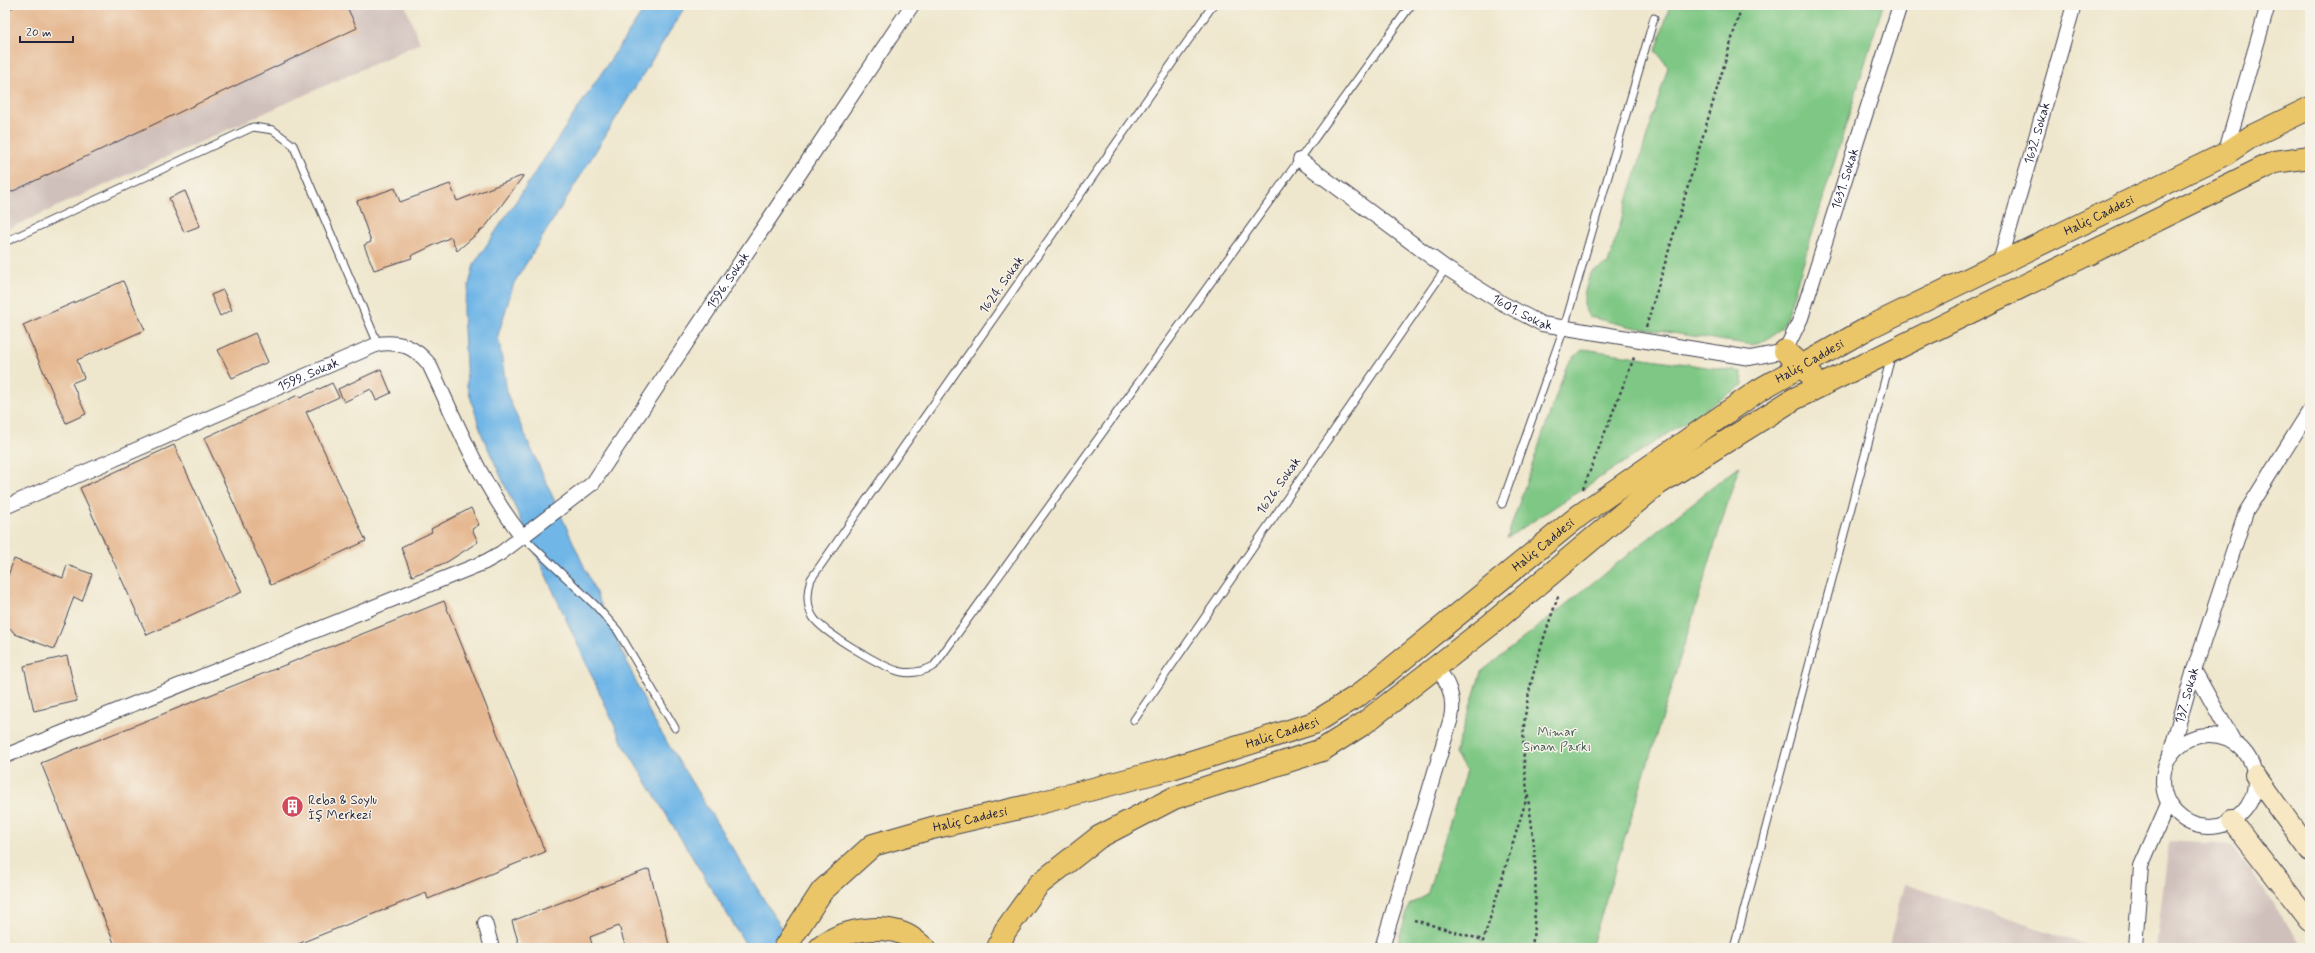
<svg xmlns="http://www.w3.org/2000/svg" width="2315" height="953" viewBox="0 0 2315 953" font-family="Mynerve,sans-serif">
	<rect width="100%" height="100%" fill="#f7f3e8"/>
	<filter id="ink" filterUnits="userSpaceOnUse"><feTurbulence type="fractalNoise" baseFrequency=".025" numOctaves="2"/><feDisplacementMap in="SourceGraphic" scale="8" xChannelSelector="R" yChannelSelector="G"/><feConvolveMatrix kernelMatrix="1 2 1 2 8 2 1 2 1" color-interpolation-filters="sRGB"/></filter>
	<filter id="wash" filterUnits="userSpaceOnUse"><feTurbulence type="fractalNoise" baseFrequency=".012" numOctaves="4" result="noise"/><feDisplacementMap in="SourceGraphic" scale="16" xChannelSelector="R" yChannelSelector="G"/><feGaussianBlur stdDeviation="0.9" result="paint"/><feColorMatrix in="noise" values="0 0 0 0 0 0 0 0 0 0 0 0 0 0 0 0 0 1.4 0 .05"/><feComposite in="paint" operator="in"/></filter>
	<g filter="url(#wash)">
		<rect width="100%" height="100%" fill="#efe7cd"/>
		<!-- industrial -->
		<g fill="#d0c0bb">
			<polygon points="5,5 405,5 420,43 5,230"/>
			<polygon points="2169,841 2232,845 2304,948 2156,948"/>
			<polygon points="1904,884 2096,948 1888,948"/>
		</g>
		<!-- green -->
		<g fill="#7ec784" stroke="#507460">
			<path d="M1670 5H1883L1785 322C1777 335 1767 340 1753 345L1632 327 1589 317C1579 302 1586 290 1590 273L1608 264 1668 67 1656 51Z"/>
			<polygon points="1583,349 1741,372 1744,384 1507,538 1566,367 1572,359"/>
			<polygon points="1739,466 1591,948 1396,948 1409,905 1427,895 1466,771 1455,754 1481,672"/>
		</g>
		<!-- water -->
		<polygon fill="#70b6e7" stroke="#496c91" points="647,5 686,5 514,283 498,335 508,397 652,718 779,924 789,948 748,948 623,744 482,435 467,386 463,310 474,264"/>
		<g id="blocks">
			<!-- building -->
			<g fill="#e5b790">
				<polygon points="18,5 346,5 357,28 5,195 5,11"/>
				<polygon points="524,175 486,226 457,251 451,237 411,256 412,258 374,270 364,245 371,242 357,201 395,188 400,202 450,184 457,201"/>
				<polygon points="185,191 200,226 184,232 169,198"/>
				<polygon points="123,281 145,330 77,360 84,378 72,383 86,414 66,423 23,325"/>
				<polygon points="223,290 232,310 220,316 211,295"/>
				<polygon points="255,333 268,362 232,378 218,350"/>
				<polygon points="381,369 391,393 376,400 371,389 344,402 338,389"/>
				<polygon points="332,383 339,397 306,412 366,541 271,585 204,438 298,395 300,398"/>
				<polygon points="174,445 242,592 147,635 80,488"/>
				<polygon points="471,508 479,525 472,529 478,542 447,562 412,576 401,547 432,532 431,529"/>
				<polygon points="14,559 63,578 67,565 92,574 82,601 74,597 54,649 15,634 5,622 5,584"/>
				<polygon points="444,601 545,852 428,899 426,893 288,948 278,948 277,944 266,948 116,948 41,763"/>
				<polygon points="67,656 77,701 34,711 24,666"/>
				<polygon points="649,869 670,948 626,948 619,926 590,937 593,948 520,948 512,921"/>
			</g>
		</g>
	</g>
	<g filter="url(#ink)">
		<use href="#blocks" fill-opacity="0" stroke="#414051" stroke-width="1"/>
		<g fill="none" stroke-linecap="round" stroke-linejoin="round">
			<defs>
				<g id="lane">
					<path d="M1213 5 811 579C807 592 806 605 813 617 822 632 885 669 902 672 913 674 924 671 934 666L1411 5"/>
					<polyline points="5,242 253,127 273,130 293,145 378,344"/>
					<polyline points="1502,504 1564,328 1654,18"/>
					<polyline points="522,536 596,606 618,631 675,728"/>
					<polyline points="1134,720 1446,268"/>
					<polyline points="1734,948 1891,357"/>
				</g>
				<g id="street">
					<polyline points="2225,154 2268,5"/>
					<path id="s1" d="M1300 160 1446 268 1502 303 1542 324 1750 358 1785 351 1801 318 1900 5"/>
					<path id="s2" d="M2000 262 2074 5"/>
					<path id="s3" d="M5 507 378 344C400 341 415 347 429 364 457 423 481 485 522 536"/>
					<polyline points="2194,670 2234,742"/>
					<circle cx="2209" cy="781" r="46"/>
					<path id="s4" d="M2170 754 2194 670 2246 512 2310 410"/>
					<path id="s5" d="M5 756 485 562 501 553 593 483 912 5"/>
					<polyline points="485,923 492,948"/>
					<path d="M1382 948 1451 718C1455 698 1449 683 1436 667"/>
					<polyline points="2135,948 2141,866 2168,804"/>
				</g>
				<g id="secondary">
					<polyline points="2255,775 2310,851"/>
					<polyline points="2232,821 2310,921"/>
				</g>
				<g id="primary">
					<polyline points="1785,351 1812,376"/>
					<path id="s6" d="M785 948 822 891 873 845 932 828 1028 806 1169 769 1314 723 1359 695 1580 515 1759 390 1870 327 2225 154 2252 136 2310 108"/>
					<path d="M820 948C840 930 879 924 904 934 911 936 918 943 924 948"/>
					<polyline points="998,948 1005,931 1038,885 1099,837 1174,798 1322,750 1363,724 1490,625 1658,484 1794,399 2275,162 2310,157"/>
				</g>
			</defs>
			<!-- lane casing -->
			<use href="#lane" stroke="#414051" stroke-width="9"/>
			<!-- street casing -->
			<use href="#street" stroke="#414051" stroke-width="16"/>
			<!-- secondary casing -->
			<use href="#secondary" stroke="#414051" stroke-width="22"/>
			<!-- primary casing -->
			<use href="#primary" stroke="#414051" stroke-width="24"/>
			<!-- path -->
			<g stroke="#414051" stroke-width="2.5" stroke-dasharray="3 3" stroke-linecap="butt">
				<polyline points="1646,327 1742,5"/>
				<polyline points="1583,489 1635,355"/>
				<polyline points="1414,920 1483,940"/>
				<polyline points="1481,948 1527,797"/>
				<path d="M1532 948C1536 911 1537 873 1533 836 1529 799 1521 763 1524 726 1528 682 1544 636 1559 594"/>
			</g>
			<!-- lane -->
			<use href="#lane" stroke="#fff" stroke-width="7"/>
			<!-- street -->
			<use href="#street" stroke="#fff" stroke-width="14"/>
			<!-- secondary -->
			<use href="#secondary" stroke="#f7e8c3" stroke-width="20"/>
			<!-- primary -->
			<use href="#primary" stroke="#ebc669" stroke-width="22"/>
		</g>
	</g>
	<!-- icons -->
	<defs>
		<symbol id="building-disc" viewBox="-11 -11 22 22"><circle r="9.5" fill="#d1495b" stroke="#f7f3e8"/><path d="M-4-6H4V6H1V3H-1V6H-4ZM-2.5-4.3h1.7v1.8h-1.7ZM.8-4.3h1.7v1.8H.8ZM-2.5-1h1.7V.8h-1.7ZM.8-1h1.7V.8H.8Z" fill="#fff"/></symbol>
	</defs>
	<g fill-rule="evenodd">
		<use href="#building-disc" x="280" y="794" width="25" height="25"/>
	</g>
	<g text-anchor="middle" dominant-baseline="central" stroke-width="3" stroke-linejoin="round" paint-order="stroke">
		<!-- street labels -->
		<g font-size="13" fill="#22223b" stroke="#f7f3e8">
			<text stroke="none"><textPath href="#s2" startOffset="134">1632. Sokak</textPath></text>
			<text stroke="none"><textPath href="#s1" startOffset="722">1631. Sokak</textPath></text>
			<text stroke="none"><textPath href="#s6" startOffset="1533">Haliç Caddesi</textPath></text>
			<text stroke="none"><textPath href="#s5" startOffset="895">1596. Sokak</textPath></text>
			<text transform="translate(1002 285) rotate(-55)">1624. Sokak</text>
			<text stroke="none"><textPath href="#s1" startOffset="270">1601. Sokak</textPath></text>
			<text stroke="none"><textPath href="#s6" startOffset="1209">Haliç Caddesi</textPath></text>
			<text stroke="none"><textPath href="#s3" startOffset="331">1599. Sokak</textPath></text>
			<text transform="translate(1279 486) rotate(-55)">1626. Sokak</text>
			<text stroke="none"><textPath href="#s6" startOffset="885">Haliç Caddesi</textPath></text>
			<text stroke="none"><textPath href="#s4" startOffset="61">137. Sokak</textPath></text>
			<text stroke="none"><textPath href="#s6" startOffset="561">Haliç Caddesi</textPath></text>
			<text stroke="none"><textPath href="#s6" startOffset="237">Haliç Caddesi</textPath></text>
		</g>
		<!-- park labels -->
		<g font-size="13" fill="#425c55" stroke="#f7f3e8">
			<text x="1557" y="732">Mimar<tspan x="1557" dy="15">Sinan Parkı</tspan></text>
		</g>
		<!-- poi labels -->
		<g font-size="13" fill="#22223b" stroke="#f7f3e8" text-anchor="start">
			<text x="308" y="800">Reba &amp; Soylu<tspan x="308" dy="15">İş Merkezi</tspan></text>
		</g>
	</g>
	<!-- margin -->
	<rect width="2315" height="953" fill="none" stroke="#f7f3e8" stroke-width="20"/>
	<!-- scale -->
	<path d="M20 36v6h53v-6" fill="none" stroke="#22223b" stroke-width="2"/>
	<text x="26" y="36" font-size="12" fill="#22223b" stroke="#f7f3e8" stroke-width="3" paint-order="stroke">20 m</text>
</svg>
